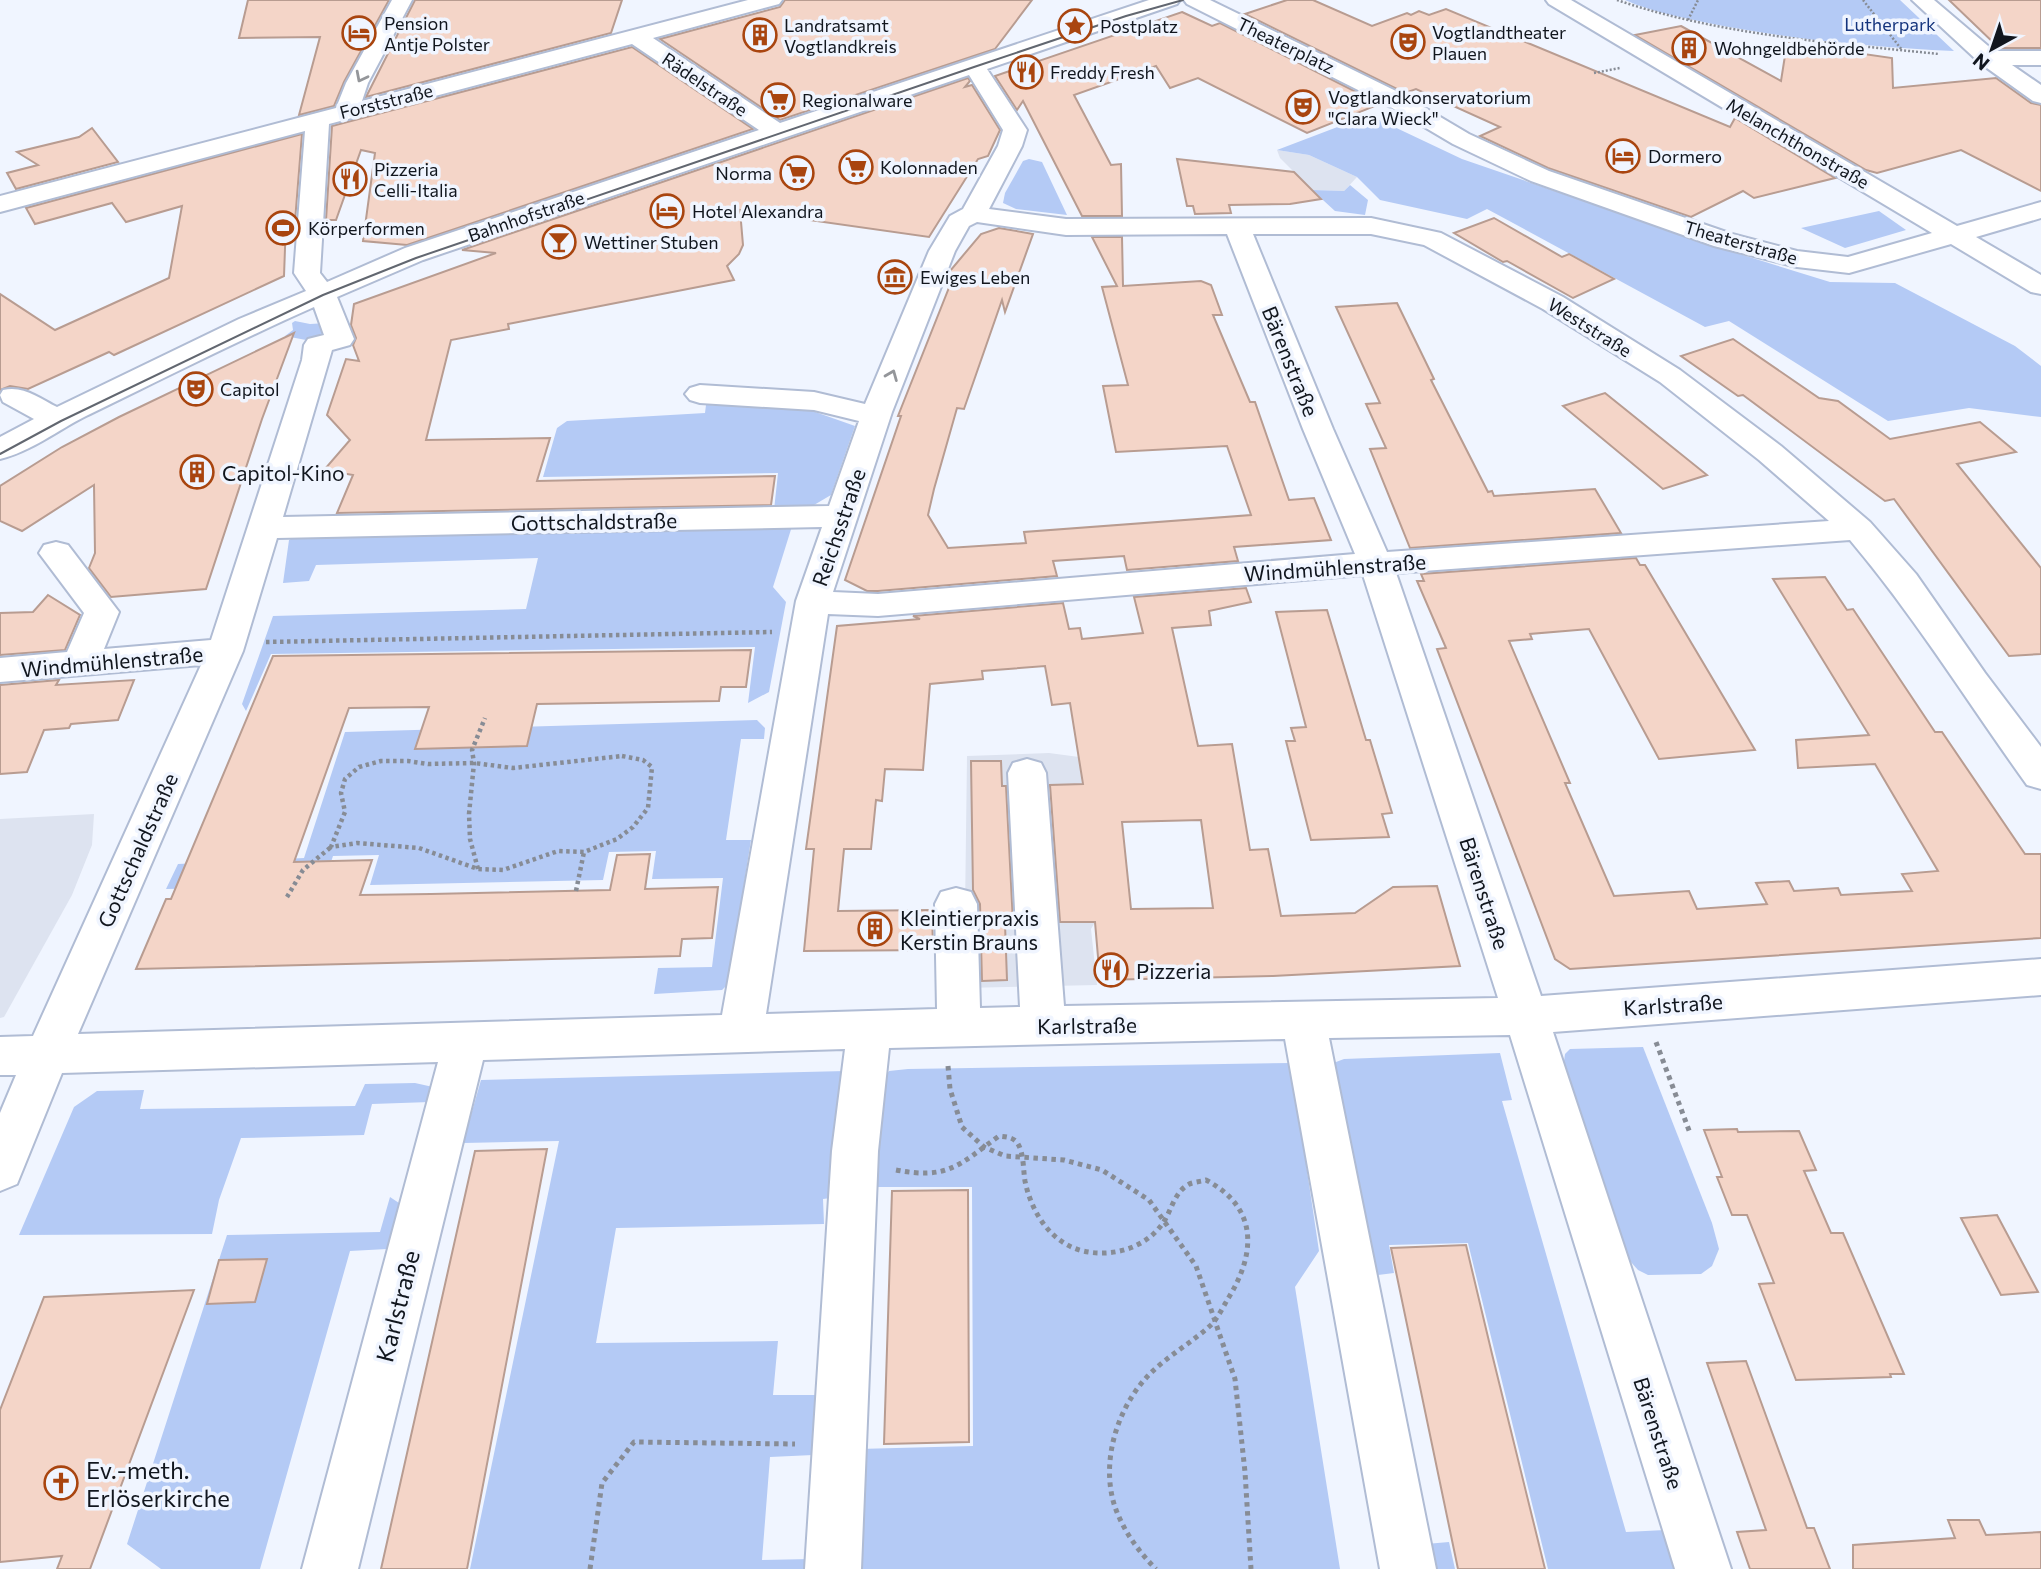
<svg xmlns="http://www.w3.org/2000/svg" width="2041" height="1569" viewBox="0 0 2041 1569" font-family="Commissioner,sans-serif">
	<rect width="100%" height="100%" fill="#f0f5ff"/>
	<!-- built -->
	<g fill="#dde3f0">
		<polygon points="1277,150 1309,155 1357,177 1344,191 1312,190 1280,158"/>
		<polygon points="1049,753 1079,757 1095,922 1091,929 1097,985 964,988 967,756"/>
		<polygon points="94,814 92,845 72,895 4,1017 0,1018 0,819"/>
	</g>
	<!-- green -->
	<g fill="#b4caf5">
		<path d="M1625 0H1900L1954 51C1871 47 1789 39 1708 23 1680 17 1652 12 1625 0Z"/>
		<polygon points="1369,115 1462,159 1717,247 1830,282 1895,283 2015,346 2041,366 2041,417 1969,408 1888,421 1729,321 1705,327 1487,209 1467,219 1380,200 1357,177 1309,155 1277,150"/>
		<polygon points="1029,159 1042,162 1067,215 1016,209 1003,203 1005,193 1023,161"/>
		<polygon points="1350,185 1368,200 1365,215 1335,211 1312,190 1344,191"/>
		<polygon points="1879,211 1906,230 1845,248 1801,228"/>
		<polygon points="295,321 310,324 328,323 330,339 306,340 285,336 293,330 292,323"/>
		<polygon points="706,405 804,408 855,426 831,495 814,505 774,510 778,473 543,477 557,428 567,421 705,413"/>
		<polygon points="793,523 773,587 786,602 769,692 748,703 755,647 271,654 246,711 242,704 273,616 526,609 538,558 316,565 309,581 283,583 289,540 299,534"/>
		<polygon points="757,720 765,728 764,739 741,739 726,840 751,840 728,984 722,990 654,994 658,968 712,967 723,878 652,879 656,851 609,852 603,880 370,885 379,855 333,856 323,886 166,889 178,864 304,858 345,732"/>
		<polygon points="1643,1047 1712,1223 1719,1249 1712,1266 1701,1274 1648,1275 1638,1270 1630,1261 1564,1061 1565,1054 1570,1049"/>
		<polygon points="1500,1053 1512,1100 1502,1101 1626,1532 1665,1530 1678,1569 1548,1569 1468,1243 1389,1245 1394,1273 1378,1275 1375,1271 1333,1068 1336,1062 1344,1059"/>
		<polygon points="1291,1063 1319,1251 1295,1287 1340,1569 851,1569 858,1449 973,1446 972,1187 874,1187 881,1083 889,1071 908,1069"/>
		<polygon points="846,1071 838,1197 823,1199 824,1224 616,1228 596,1343 778,1341 773,1395 816,1395 813,1455 770,1457 762,1560 811,1559 811,1569 470,1569 559,1141 463,1143 481,1080"/>
		<polygon points="415,1083 433,1087 430,1102 372,1104 364,1135 241,1138 219,1200 212,1234 19,1235 74,1107 97,1091 144,1090 140,1109 355,1106 365,1084"/>
		<polygon points="390,1197 399,1203 387,1249 350,1251 260,1569 161,1569 127,1544 227,1235 380,1232"/>
		<polygon points="1449,1542 1455,1569 1430,1569 1426,1544"/>
	</g>
	<!-- building -->
	<g fill="#f4d5c8" stroke="#b89c91" stroke-width="2" fill-rule="evenodd">
		<polygon points="248,0 389,0 344,82 334,106 299,115 320,37 239,38"/>
		<polygon points="415,0 622,0 611,33 366,97"/>
		<polygon points="785,0 1032,0 995,49 780,120 660,39 780,7"/>
		<polygon points="1287,0 1313,0 1372,26 1407,13 1411,15 1419,11 1429,15 1446,9 1730,127 1735,118 1835,178 1754,198 1743,191 1691,217 1548,168 1480,136 1500,127 1416,89 1405,93 1245,14"/>
		<polygon points="1949,0 2041,0 2041,48 1999,48"/>
		<polygon points="1182,12 1212,26 1220,23 1380,104 1307,133 1198,78 1170,88 1156,66 1074,95 1111,165 1121,164 1122,216 1082,216 1023,101 1017,110 995,76"/>
		<polygon points="1681,26 1781,81 1787,43 1892,58 1893,88 1996,78 2031,103 2041,105 2041,191 1961,150 1877,173 1866,170 1635,35"/>
		<polygon points="632,47 753,129 407,245 363,241 375,153 361,150 336,220 326,220 332,126"/>
		<polygon points="968,78 970,81 965,87 972,85 1000,130 988,156 978,159 929,237 740,210 743,245 739,254 727,266 734,280 508,324 509,329 451,340 426,440 550,438 537,481 775,476 771,505 337,513 353,475 324,470 350,440 327,415 346,359 359,361 353,345 356,338 351,325 354,304 496,253 462,250"/>
		<polygon points="92,128 118,162 16,189 7,173 38,165 17,152 79,137"/>
		<polygon points="302,134 295,221 286,221 284,276 114,355 109,352 28,389 10,386 0,390 0,294 55,330 169,278 182,206 126,222 112,203 35,224 26,208"/>
		<polygon points="1177,159 1294,172 1321,199 1290,204 1229,205 1231,213 1195,214 1193,206 1187,206"/>
		<polygon points="1494,218 1562,257 1569,254 1614,279 1573,298 1507,261 1503,262 1454,233"/>
		<polygon points="999,228 1033,234 1005,312 1002,300 964,409 957,408 934,489 928,515 948,548 1026,543 1024,532 1251,515 1227,446 1116,452 1103,386 1128,385 1102,287 1117,286 1092,237 1122,237 1123,286 1201,281 1211,285 1222,315 1213,315 1250,402 1255,402 1289,500 1314,498 1331,540 1234,547 1238,561 1127,570 1124,556 1053,561 1057,576 878,591 867,591 845,580 901,416 898,416 952,280 947,279 950,271 981,234"/>
		<polygon points="1397,303 1434,379 1431,380 1488,492 1492,491 1494,496 1595,489 1621,533 1410,548 1370,449 1386,448 1366,404 1380,403 1336,307"/>
		<polygon points="294,333 262,419 206,589 111,597 89,568 95,553 94,485 22,531 0,521 0,486 62,447 119,417"/>
		<polygon points="1733,339 1819,398 1838,401 1890,439 1980,422 2016,452 1957,464 2041,568 2041,654 2009,656 1894,499 1885,501 1743,395 1738,396 1681,356"/>
		<polygon points="1605,393 1707,475 1663,489 1563,406"/>
		<polygon points="1636,558 1640,565 1645,565 1755,750 1659,759 1589,629 1530,634 1532,639 1509,641 1570,783 1565,783 1614,896 1689,891 1697,909 1767,904 1756,883 1789,881 1794,891 1838,888 1841,895 1912,891 1902,874 1938,871 1875,764 1798,768 1796,740 1869,735 1773,579 1825,577 1847,610 1853,609 1935,732 1942,732 2025,854 2041,854 2041,938 1570,969 1555,959 1437,649 1446,648 1417,581 1424,581 1421,574"/>
		<path d="M1246 588 1251 602 1209 611 1211 625 1172 628 1198 746 1232 744 1250 850 1268 849 1281 916 1355 913 1393 887 1437 886 1460 966 1273 976 1100 980 1095 922H1060L1050 785 1083 784 1070 703 1052 705 1045 666 982 671 983 679 930 684 923 770 885 769 882 801 876 800 871 849H844L838 911 932 910 933 950 804 951 814 849H806L837 626 920 619 913 616 1063 603 1069 629 1080 628 1082 639 1143 633 1134 597ZM1201 820 1213 908 1131 909 1122 822Z"/>
		<polygon points="48,595 80,615 65,650 0,655 0,613 33,612"/>
		<polygon points="1327,610 1366,740 1370,740 1392,813 1382,814 1389,837 1311,840 1286,741 1295,741 1291,728 1306,727 1276,612"/>
		<polygon points="751,650 746,687 721,687 719,701 537,704 527,746 415,749 429,707 349,708 294,862 372,860 360,895 431,894 610,890 617,855 650,854 645,889 718,887 712,938 682,939 680,956 136,969 166,899 171,899 273,656"/>
		<polygon points="59,680 56,685 134,680 118,720 71,724 69,728 44,730 27,772 0,774 0,685"/>
		<polygon points="971,761 1001,761 1002,786 1006,786 1013,923 1005,924 1007,980 982,981 980,904 973,890"/>
		<polygon points="1737,1129 1738,1132 1799,1131 1816,1170 1804,1171 1831,1233 1843,1233 1904,1374 1890,1374 1891,1377 1796,1380 1759,1284 1774,1283 1747,1215 1732,1215 1717,1177 1722,1177 1704,1130"/>
		<polygon points="547,1149 467,1569 381,1569 475,1151"/>
		<polygon points="968,1190 969,1442 884,1444 892,1191"/>
		<polygon points="1997,1215 2038,1292 2001,1295 1961,1218"/>
		<polygon points="1466,1245 1492,1354 1545,1569 1458,1569 1391,1248"/>
		<polygon points="267,1259 255,1302 207,1304 219,1260"/>
		<polygon points="194,1290 90,1569 57,1569 62,1556 0,1562 0,1410 44,1297"/>
		<polygon points="1746,1361 1807,1528 1814,1528 1830,1569 1750,1569 1737,1532 1766,1530 1707,1363"/>
		<polygon points="1948,1520 1979,1520 1986,1535 2041,1532 2041,1569 1853,1569 1853,1545 1955,1538"/>
	</g>
	<g fill="none" stroke-linecap="round" stroke-linejoin="round">
		<defs>
			<g id="minor">
				<path d="M392 0H412L368 83 362 101 748 0H782L779 4 653 38 780 123 1149 0H1180L1177 4 987 69 1027 130 1022 146 989 209 1066 219 1371 218 1441 233 1563 297 1680 370 1781 446 1870 522 1916 574 1985 673 2041 747V789L2027 785C1968 703 1915 617 1850 540L1396 573 1541 996 2041 959V995L1553 1032 1731 1569H1675L1510 1035 1329 1038 1436 1569H1380L1285 1039 889 1048 878 1151 861 1569H805L832 1151 845 1049 483 1060 358 1569H302L438 1062 62 1073 17 1184 0 1191V1113L16 1075H0V1037L33 1036 201 665 0 682V658L67 652 84 613 39 553 44 545 56 542 68 545 119 612 104 649 211 640 302 360 304 345 308 339 324 335 314 307C237 341 162 379 86 416 58 430 30 452 0 459V437L34 419 3 402 0 395 3 390C23 385 39 398 57 407L239 319 306 291 294 273 305 131 0 212V196L336 108 346 83ZM632 44 759 130 405 248 327 282 320 273 329 124ZM969 75 1003 130 998 146 963 209 950 216 929 251 865 404 814 392 700 385 690 388 685 394 690 400 700 403 814 410 859 421 829 506 283 517 332 350 350 345 354 339 337 297 423 260ZM977 222 1066 235 1227 234 1303 429 1355 554 878 594 833 592 892 412 955 251 969 226ZM1253 234H1371L1424 245 1543 309 1660 382 1759 460 1829 521 1387 552 1333 429ZM822 527 796 601 722 1015 78 1034 243 651 277 538ZM1363 575 1498 998 1064 1006 1046 773 1041 763 1027 759 1013 763 1008 773 1020 1007 980 1008 977 904 971 892 956 888 941 892 935 904 937 1009 766 1014 828 614 878 616Z"/>
				<polygon points="1184,0 1210,0 1398,92 1469,134 1549,171 1732,234 1797,251 1848,257 1932,233 1549,4 1546,0 1571,0 1957,226 2041,202 2041,218 1976,237 2041,275 2041,294 2031,292 1951,244 1849,273 1797,267 1714,246 1531,181 1453,144 1382,102 1187,4"/>
				<polygon points="1912,0 1934,0 1994,51 2041,51 2041,65 2012,65 2041,85 2041,103 2033,101 1980,63"/>
			</g>
		</defs>
		<!-- minor casing -->
		<use href="#minor" stroke="#b0bcd4" stroke-width="4"/>
		<!-- path-far2 -->
		<g stroke="#878c95" stroke-width="2.5" stroke-dasharray="2 2" stroke-linecap="butt">
			<path d="M1617 0C1720 35 1832 43 1939 54"/>
			<polyline points="1863,0 1902,50"/>
			<polyline points="1688,20 1698,0"/>
			<polyline points="1594,73 1620,68"/>
		</g>
		<!-- path-far1 -->
		<g stroke="#878c95" stroke-width="4.5" stroke-dasharray="3.5 3.5" stroke-linecap="butt">
			<polyline points="266,642 772,632"/>
			<polygon points="622,756 643,760 652,767 648,808 633,827 617,839 584,852 558,851 503,870 478,869 419,848 357,843 331,847 345,812 341,793 345,779 359,767 381,761 408,761 428,764 474,763 513,768"/>
			<polyline points="478,869 470,839 469,814 474,763 472,750 485,718"/>
			<polyline points="576,891 584,852"/>
			<polyline points="287,897 303,870 331,847"/>
		</g>
		<!-- path -->
		<g stroke="#878c95" stroke-width="5" stroke-dasharray="4.5 4.5" stroke-linecap="butt">
			<polyline points="1656,1042 1690,1133"/>
			<polyline points="948,1066 950,1089 962,1127 984,1147 1005,1156 1064,1160 1102,1170 1149,1200 1196,1266 1235,1379 1245,1472 1251,1569"/>
			<path d="M896 1170C948 1180 959 1165 999 1136 1006 1137 1014 1137 1018 1144 1024 1154 1023 1169 1025 1181 1031 1211 1050 1243 1083 1251 1114 1258 1150 1247 1166 1218 1172 1207 1175 1194 1186 1186 1191 1182 1199 1182 1206 1180 1257 1207 1257 1251 1229 1297 1224 1305 1219 1316 1212 1324 1192 1343 1165 1357 1146 1378 1114 1413 1098 1472 1119 1517 1128 1537 1141 1554 1156 1569"/>
			<polyline points="590,1569 602,1483 634,1442 795,1444"/>
		</g>
		<!-- minor -->
		<use href="#minor" fill="#fff" fill-rule="evenodd"/>
		<!-- tram -->
		<polyline stroke="#626770" stroke-width="2" points="0,454 61,421 323,295 416,258 974,67 1126,16 1183,0"/>
	</g>
	<!-- one-way arrows -->
	<defs><path id="oneway-chevron" d="M-2-3.5L2.5 0L-2 3.5" fill="none" stroke-width="1.6" stroke-linecap="round" stroke-linejoin="round" transform="scale(1.75)"/></defs>
	<g stroke="#94969a">
		<use href="#oneway-chevron" transform="translate(361 77) rotate(117)"/>
		<use href="#oneway-chevron" transform="translate(892 375) rotate(-68)"/>
	</g>
	<!-- icons -->
	<defs>
		<symbol id="sight-ring" viewBox="-11 -11 22 22"><circle r="9.5" fill="#f0f5ff" stroke="#a9450f" stroke-width="1.5"/><path d="M0-6L1.8-2.2L6-1.7L2.9 1.2L3.7 5.4L0 3.3L-3.7 5.4L-2.9 1.2L-6-1.7L-1.8-2.2Z" fill="#a9450f"/></symbol>
		<symbol id="hotel-ring" viewBox="-11 -11 22 22"><circle r="9.5" fill="#f0f5ff" stroke="#a9450f" stroke-width="1.5"/><path d="M-6-4.5h1.5V1H6V5H4.5V3h-9V5H-6ZM-4 0a1.8 1.8 0 1 1 3.6 0ZM.5 0V-2.5h3Q6-2.5 6 0Z" fill="#a9450f"/></symbol>
		<symbol id="building-ring" viewBox="-11 -11 22 22"><circle r="9.5" fill="#f0f5ff" stroke="#a9450f" stroke-width="1.5"/><path d="M-4-6H4V6H1V3H-1V6H-4ZM-2.5-4.3h1.7v1.8h-1.7ZM.8-4.3h1.7v1.8H.8ZM-2.5-1h1.7V.8h-1.7ZM.8-1h1.7V.8H.8Z" fill="#a9450f"/></symbol>
		<symbol id="theatre-ring" viewBox="-11 -11 22 22"><circle r="9.5" fill="#f0f5ff" stroke="#a9450f" stroke-width="1.5"/><path d="M-5-5.5Q0-4 5-5.5V0Q5 5 0 6Q-5 5-5 0ZM-3.3-2.5H-1v1.5H-3.3ZM1-2.5H3.3v1.5H1ZM-2.8 1Q0 5.5 2.8 1Z" fill="#a9450f"/></symbol>
		<symbol id="restaurant-ring" viewBox="-11 -11 22 22"><circle r="9.5" fill="#f0f5ff" stroke="#a9450f" stroke-width="1.5"/><path d="M-5-6h1v4h1v-4h1v4h1v-4h1v5L-1.5 .5V6h-2V.5L-5-1ZM5-6V6H3V1.5H1.5Q1.5-4 5-6Z" fill="#a9450f"/></symbol>
		<symbol id="supermarket-ring" viewBox="-11 -11 22 22"><circle r="9.5" fill="#f0f5ff" stroke="#a9450f" stroke-width="1.5"/><path d="M-6-5.5h2.5l.6 2H6L4.5 2H-2.5L-4.4-4H-6ZM-1.5 3.2a1.3 1.3 0 1 0 .1 0ZM3 3.2a1.3 1.3 0 1 0 .1 0Z" fill="#a9450f"/></symbol>
		<symbol id="stadium-ring" viewBox="-11 -11 22 22"><circle r="9.5" fill="#f0f5ff" stroke="#a9450f" stroke-width="1.5"/><path d="M0-5a6.5 5 0 1 0 0 10a6.5 5 0 1 0 0-10ZM-3.5-1.8h7v3.6h-7Z" fill="#a9450f"/></symbol>
		<symbol id="bar-ring" viewBox="-11 -11 22 22"><circle r="9.5" fill="#f0f5ff" stroke="#a9450f" stroke-width="1.5"/><path d="M-6-5H6L.8 .8V4.5H3.5V6h-7V4.5H-.8V.8Z" fill="#a9450f"/></symbol>
		<symbol id="museum-ring" viewBox="-11 -11 22 22"><circle r="9.5" fill="#f0f5ff" stroke="#a9450f" stroke-width="1.5"/><path d="M0-6L6-3V-2H-6V-3ZM-5-1h2V3h-2ZM-1-1h2V3h-2ZM3-1h2V3H3ZM-6 4H6V6H-6Z" fill="#a9450f"/></symbol>
		<symbol id="church-ring" viewBox="-11 -11 22 22"><circle r="9.5" fill="#f0f5ff" stroke="#a9450f" stroke-width="1.5"/><path d="M-1.2-6h2.4v3.5h3.3v2.4h-3.3V6h-2.4V-.1h-3.3v-2.4h3.3Z" fill="#a9450f"/></symbol>
	</defs>
	<g fill-rule="evenodd">
		<use href="#sight-ring" x="1056" y="7" width="38" height="38"/>
		<use href="#hotel-ring" x="340" y="14" width="38" height="38"/>
		<use href="#building-ring" x="741" y="16" width="38" height="38"/>
		<use href="#theatre-ring" x="1389" y="23" width="38" height="38"/>
		<use href="#building-ring" x="1670" y="29" width="38" height="38"/>
		<use href="#restaurant-ring" x="1007" y="53" width="38" height="38"/>
		<use href="#supermarket-ring" x="759" y="81" width="38" height="38"/>
		<use href="#theatre-ring" x="1284" y="88" width="38" height="38"/>
		<use href="#hotel-ring" x="1604" y="137" width="38" height="38"/>
		<use href="#supermarket-ring" x="837" y="148" width="38" height="38"/>
		<use href="#supermarket-ring" x="778" y="154" width="38" height="38"/>
		<use href="#restaurant-ring" x="331" y="160" width="38" height="38"/>
		<use href="#hotel-ring" x="648" y="192" width="38" height="38"/>
		<use href="#stadium-ring" x="264" y="209" width="38" height="38"/>
		<use href="#bar-ring" x="540" y="223" width="38" height="38"/>
		<use href="#museum-ring" x="876" y="258" width="38" height="38"/>
		<use href="#theatre-ring" x="177" y="370" width="38" height="38"/>
		<use href="#building-ring" x="178" y="453" width="38" height="38"/>
		<use href="#building-ring" x="856" y="910" width="38" height="38"/>
		<use href="#restaurant-ring" x="1092" y="951" width="38" height="38"/>
		<use href="#church-ring" x="42" y="1464" width="38" height="38"/>
	</g>
	<g text-anchor="middle" dominant-baseline="central" stroke-width="7" stroke-linejoin="round" paint-order="stroke">
		<!-- far-poi labels -->
		<g font-size="18" fill="#11161e" stroke="#f0f5ff" text-anchor="start">
			<text x="384" y="23">Pension<tspan x="384" dy="21">Antje Polster</tspan></text>
			<text x="784" y="25">Landratsamt<tspan x="784" dy="21">Vogtlandkreis</tspan></text>
			<text x="1100" y="26">Postplatz</text>
			<text x="1432" y="32">Vogtlandtheater<tspan x="1432" dy="21">Plauen</tspan></text>
			<text x="1714" y="48">Wohngeldbehörde</text>
			<text x="1050" y="72">Freddy Fresh</text>
			<text x="1328" y="97">Vogtlandkonservatorium<tspan x="1328" dy="21">"Clara Wieck"</tspan></text>
			<text x="802" y="100">Regionalware</text>
			<text x="1648" y="156">Dormero</text>
			<text x="880" y="167">Kolonnaden</text>
			<text x="374" y="169">Pizzeria<tspan x="374" dy="21">Celli-Italia</tspan></text>
			<text x="772" y="173" text-anchor="end">Norma</text>
			<text x="692" y="211">Hotel Alexandra</text>
			<text x="308" y="228">Körperformen</text>
			<text x="584" y="242">Wettiner Stuben</text>
			<text x="920" y="277">Ewiges Leben</text>
			<text x="220" y="389">Capitol</text>
		</g>
		<!-- far-park labels -->
		<g font-size="18" fill="#14347d" stroke="#f0f5ff">
			<text x="1890" y="24">Lutherpark</text>
		</g>
		<!-- far-street labels -->
		<g font-size="18" fill="#11161e" stroke="#f0f5ff">
			<text transform="translate(1286 45) rotate(26)">Theaterplatz</text>
			<text transform="translate(705 84) rotate(34)">Rädelstraße</text>
			<text transform="translate(386 101) rotate(-14)">Forststraße</text>
			<text transform="translate(1798 143) rotate(30)">Melanchthonstraße</text>
			<text transform="translate(526 216) rotate(-19)">Bahnhofstraße</text>
			<text transform="translate(1741 242) rotate(16)">Theaterstraße</text>
			<text transform="translate(1590 327) rotate(32)">Weststraße</text>
		</g>
		<!-- street labels -->
		<g font-size="21" fill="#11161e" stroke="#f0f5ff">
			<text transform="translate(1291 361) rotate(68)">Bärenstraße</text>
			<text transform="translate(594 521) rotate(-1)">Gottschaldstraße</text>
			<text transform="translate(838 527) rotate(-71)">Reichsstraße</text>
			<text transform="translate(1335 567) rotate(-4)">Windmühlenstraße</text>
			<text transform="translate(112 661) rotate(-5)">Windmühlenstraße</text>
			<text transform="translate(137 850) rotate(-66)">Gottschaldstraße</text>
			<text transform="translate(1485 893) rotate(72)">Bärenstraße</text>
			<text transform="translate(1673 1004) rotate(-4)">Karlstraße</text>
			<text transform="translate(1087 1025) rotate(-1)">Karlstraße</text>
			<text transform="translate(1659 1433) rotate(72)">Bärenstraße</text>
		</g>
		<!-- poi labels -->
		<g font-size="21" fill="#11161e" stroke="#f0f5ff" text-anchor="start">
			<text x="222" y="472">Capitol-Kino</text>
			<text x="900" y="917">Kleintierpraxis<tspan x="900" dy="24">Kerstin Brauns</tspan></text>
			<text x="1136" y="970">Pizzeria</text>
		</g>
		<!-- near-street labels -->
		<g font-size="24" fill="#11161e" stroke="#f0f5ff">
			<text transform="translate(397 1306) rotate(-76)">Karlstraße</text>
		</g>
		<!-- near-poi labels -->
		<g font-size="24" fill="#11161e" stroke="#f0f5ff" text-anchor="start">
			<text x="86" y="1469">Ev.-meth.<tspan x="86" dy="28">Erlöserkirche</tspan></text>
		</g>
	</g>
	<!-- north arrow -->
	<g transform="translate(1992 49) rotate(220)" stroke="#f0f5ff" stroke-width="5" paint-order="stroke">
	<path d="M0-5L12 26L0 18L-12 26Z" fill="#11161e"/>
	<text y="-10" font-size="19" font-weight="bold" text-anchor="middle" fill="#11161e">N</text>
	</g>
</svg>
